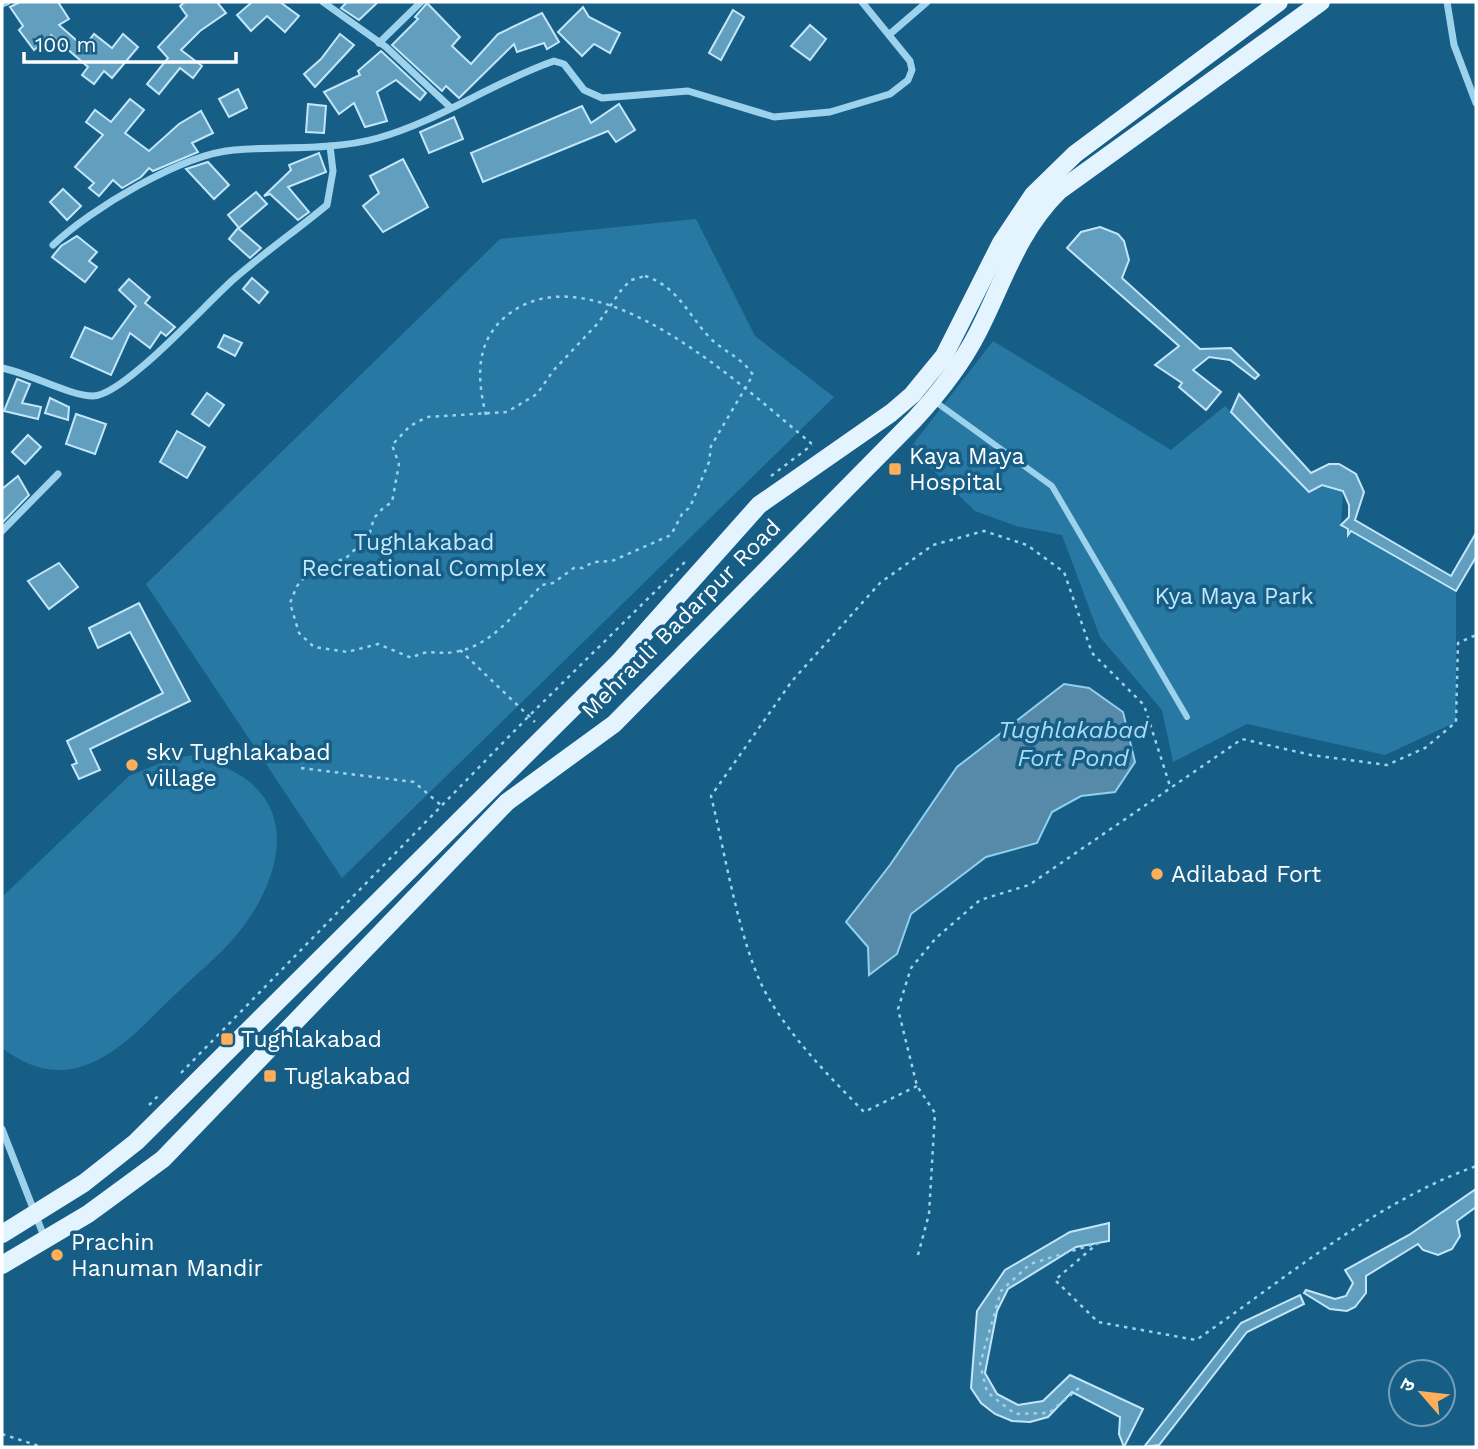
<svg xmlns="http://www.w3.org/2000/svg" width="1478" height="1449" viewBox="0 0 1478 1449" font-family="'Work Sans','Noto Sans Devanagari',sans-serif">
	<rect width="100%" height="100%" fill="#175e86"/>
	<!-- green -->
	<g fill="#2779a4">
		<polygon points="696,219 755,336 834,397 342,878 146,584 500,239"/>
		<polygon points="993,341 1171,450 1225,406 1308,492 1322,485 1343,491 1341,526 1456,591 1456,722 1385,755 1247,724 1173,762 1162,710 1100,637 1062,535 1016,526 975,511 910,448"/>
		<path d="M193 755C214 763 238 770 254 786 300 829 268 899 234 938 218 957 197 973 180 990 149 1018 121 1055 80 1067 50 1075 26 1066 2 1048V897L129 776 170 759Z"/>
	</g>
	<!-- water -->
	<polygon fill="#578aa8" stroke="#8fd0f0" stroke-width="2" points="1064,684 1089,688 1123,712 1135,762 1115,792 1081,796 1052,812 1037,843 986,857 911,914 897,954 869,975 868,947 846,922 890,865 957,767"/>
	<!-- building -->
	<g fill="#629ebe" stroke="#c3e7fa" stroke-width="2">
		<polygon points="20,2 58,2 69,19 59,25 84,47 94,34 112,48 123,34 138,47 112,78 104,71 94,84 82,75 88,67 51,35 34,50 19,30 23,26 10,7"/>
		<polygon points="185,2 217,2 226,13 200,31 181,50 202,66 193,78 180,68 159,94 147,84 168,58 158,47 187,16 180,6"/>
		<polygon points="252,2 280,2 299,16 285,32 267,16 251,31 237,15"/>
		<polygon points="347,2 378,2 359,20 341,8"/>
		<polygon points="427,3 460,37 452,46 471,64 498,34 542,13 559,42 547,49 544,43 517,52 514,44 459,98 446,86 442,91 392,45 418,19 415,17"/>
		<polygon points="583,7 589,17 620,33 610,53 594,44 582,56 558,32"/>
		<polygon points="733,10 744,17 721,60 709,53"/>
		<polygon points="810,25 826,39 810,60 791,46"/>
		<polygon points="340,34 354,45 315,87 304,74 321,59"/>
		<polygon points="381,51 426,93 420,100 396,80 377,92 387,121 365,127 354,103 339,114 324,92 360,75 358,71"/>
		<polygon points="238,89 247,108 229,117 219,99"/>
		<polygon points="130,99 144,110 125,133 149,151 179,124 201,111 213,133 192,143 198,152 153,171 149,168 141,177 122,188 113,180 99,196 89,188 94,183 75,167 103,135 86,122 95,110 111,122"/>
		<polygon points="308,104 326,106 324,133 306,132"/>
		<polygon points="619,104 635,130 616,142 608,131 483,182 471,153 582,106 591,123"/>
		<polygon points="454,117 463,139 429,153 420,132"/>
		<polygon points="319,153 326,172 288,187 309,212 298,220 270,194 264,196 291,170 289,165"/>
		<polygon points="403,159 428,207 383,232 363,206 379,193 370,176"/>
		<polygon points="208,162 229,185 214,199 186,169"/>
		<polygon points="63,189 81,206 67,220 50,202"/>
		<polygon points="256,192 267,204 239,228 228,215"/>
		<polygon points="1100,227 1118,234 1124,241 1129,260 1122,278 1200,349 1231,348 1259,375 1255,379 1230,360 1209,357 1193,370 1221,392 1206,410 1179,387 1182,383 1155,365 1179,346 1067,248 1081,232"/>
		<polygon points="238,228 261,248 250,258 229,239"/>
		<polygon points="77,236 97,252 89,261 97,267 85,282 52,257 61,246"/>
		<polygon points="252,278 268,292 259,303 243,289"/>
		<polygon points="129,279 150,297 145,303 175,327 166,336 161,332 150,348 130,333 111,375 71,357 85,327 112,339 136,306 119,290"/>
		<polygon points="224,335 242,343 235,356 218,347"/>
		<polygon points="17,379 30,384 22,403 41,407 38,419 4,411"/>
		<polygon points="207,393 224,405 209,426 192,414"/>
		<polygon points="1239,394 1311,473 1329,464 1339,464 1356,474 1364,492 1355,520 1451,576 1476,533 1476,557 1456,591 1351,531 1348,535 1348,529 1341,525 1349,517 1349,505 1343,491 1322,485 1309,492 1231,412"/>
		<polygon points="50,398 69,407 68,420 45,413"/>
		<polygon points="76,414 106,424 95,454 66,444"/>
		<polygon points="177,431 205,447 187,478 160,462"/>
		<polygon points="28,435 41,447 25,464 12,452"/>
		<polygon points="18,476 29,495 2,523 2,489"/>
		<polygon points="59,563 78,587 49,609 28,581"/>
		<polygon points="139,603 190,701 90,749 100,770 79,779 72,765 77,763 67,741 163,693 130,632 98,648 89,628"/>
		<polygon points="1476,1189 1476,1207 1457,1221 1460,1236 1452,1249 1438,1255 1423,1250 1418,1244 1366,1276 1366,1293 1355,1307 1347,1311 1330,1309 1304,1293 1306,1290 1335,1299 1346,1296 1353,1283 1345,1270 1409,1235"/>
		<polygon points="1109,1223 1109,1241 1076,1247 1008,1289 997,1311 985,1373 997,1394 1018,1405 1043,1401 1070,1375 1143,1409 1124,1447 1119,1434 1120,1417 1072,1392 1048,1417 1030,1422 1012,1421 995,1414 981,1403 971,1388 977,1311 1005,1270 1070,1232"/>
		<polygon points="1300,1295 1304,1304 1247,1332 1159,1445 1144,1447 1241,1323"/>
	</g>
	<g fill="none" stroke-linecap="round" stroke-linejoin="round">
		<!-- path -->
		<g stroke="#9dd2ed" stroke-width="2.5" stroke-dasharray="3.5 5" stroke-linecap="butt">
			<path d="M645 276C679 287 689 317 712 340 727 353 743 359 753 375L711 446 709 462 690 507 682 514 671 535 612 561 593 562 583 568H574L553 583 542 585C518 609 492 647 454 652 437 655 427 648 412 658L378 644 347 652 314 647 299 633 290 603 297 586 310 571 346 558 369 536 374 518 383 508 392 502 399 464 392 445 410 426 427 417 507 412 537 394 553 371 599 322 622 289 631 280Z"/>
			<path d="M486 415C477 379 475 343 505 317 593 243 746 390 812 444"/>
			<polyline points="771,476 812,445"/>
			<polyline points="460,650 535,722"/>
			<polyline points="301,768 414,782 442,806"/>
			<polyline points="181,1073 529,716 685,562"/>
			<path d="M917 1086 864 1112C829 1076 793 1040 768 997 740 949 725 852 711 796L792 681 880 583 933 545 984 531 1027 545 1064 572 1092 653 1144 705 1170 786"/>
			<polyline points="149,1105 159,1095"/>
			<polyline points="918,1255 929,1214 935,1113 917,1086 898,1009 911,968 936,938 980,900 1029,885 1242,739 1311,755 1387,765 1425,748 1456,722 1458,643 1476,635"/>
			<path d="M1079 1388 1049 1413 1015 1414 987 1392 980 1364 1001 1291 1030 1264 1098 1243 1055 1280 1098 1322 1196 1340C1287 1278 1372 1204 1476 1166"/>
			<polyline points="2,1434 42,1447"/>
		</g>
		<!-- pedestrian -->
		<polyline stroke="#9dd2ed" stroke-width="6" points="933,400 1052,486 1187,717"/>
		<!-- minor -->
		<g stroke="#9dd2ed" stroke-width="7">
			<polyline points="323,2 386,47 450,107"/>
			<polyline points="1447,2 1454,45 1476,103"/>
			<polyline points="2,4 7,2"/>
			<polyline points="890,34 927,2"/>
			<polyline points="379,43 421,2"/>
			<path d="M53 245C90 209 183 154 234 150 282 146 331 151 378 138 439 121 493 82 554 61L564 64 584 90 602 98 688 91 774 117 830 112 890 94 908 80 912 70 910 61 862 2"/>
			<path d="M2 368C29 373 70 396 93 396 124 396 208 301 235 278 265 252 297 230 327 205L333 171 330 146"/>
			<polyline points="2,531 58,474"/>
			<polyline points="2,1129 45,1239"/>
		</g>
		<!-- primary -->
		<g stroke="#e4f4ff" stroke-width="18">
			<polyline points="2,1234 84,1183 136,1142 619,662 759,505 891,413 912,395 944,356 1001,243 1033,195 1075,154 1279,2"/>
			<path d="M2 1265 88 1214 163 1159 507 802 614 724 914 420C939 393 960 367 977 334 1004 282 1016 234 1059 191L1321 2"/>
		</g>
	</g>
	<!-- markers -->
	<g fill="#ffae5a" stroke="#175e86" stroke-width="2.5">
		<rect x="888" y="462" width="14" height="14" rx="3.5"/>
		<circle cx="132" cy="765" r="7"/>
		<circle cx="1157" cy="874" r="7"/>
		<rect x="220" y="1032" width="14" height="14" rx="3.5"/>
		<rect x="263" y="1069" width="14" height="14" rx="3.5"/>
		<circle cx="57" cy="1255" r="7"/>
	</g>
	<g text-anchor="middle" dominant-baseline="central" stroke-width="7" stroke-linejoin="round" paint-order="stroke">
		<!-- poi labels -->
		<g font-size="23" fill="#fff" stroke="#175e86" text-anchor="start">
			<text x="909" y="456">Kaya Maya<tspan x="909" dy="26">Hospital</tspan></text>
			<text x="146" y="752">skv Tughlakabad<tspan x="146" dy="26">village</tspan></text>
			<text x="1171" y="874">Adilabad Fort</text>
			<text x="241" y="1039">Tughlakabad</text>
			<text x="284" y="1076">Tuglakabad</text>
			<text x="71" y="1242">Prachin<tspan x="71" dy="26">Hanuman Mandir</tspan></text>
		</g>
		<!-- park labels -->
		<g font-size="23" fill="#c3e7fa" stroke="#175e86">
			<text x="424" y="542">Tughlakabad<tspan x="424" dy="26">Recreational Complex</tspan></text>
			<text x="1234" y="596">Kya Maya Park</text>
		</g>
		<!-- street labels -->
		<g font-size="23" fill="#fff" stroke="#175e86">
			<text transform="translate(681 619) rotate(-45)">Mehrauli Badarpur Road</text>
		</g>
		<!-- water labels -->
		<g font-size="24" font-style="italic" fill="#a9dbf5" stroke="#175e86">
			<text x="1073" y="730">Tughlakabad<tspan x="1073" dy="28">Fort Pond</tspan></text>
		</g>
	</g>
	<!-- border -->
	<rect width="1478" height="1449" fill="none" stroke="#ffffff" stroke-width="7"/>
	<!-- north arrow -->
	<g transform="translate(1422 1393) rotate(298)"><circle r="33" fill="#175e86" stroke="#749eb6" stroke-width="2"/>
	<path d="M0-5L12 26L0 18L-12 26Z" fill="#ffae5a"/>
	<text y="-10" font-size="19" font-weight="bold" text-anchor="middle" fill="#ffffff">उ</text>
	</g>
	<!-- scale -->
	<path d="M24 52v10h212v-10" fill="none" stroke="#ffffff" stroke-width="3.5"/>
	<text x="35" y="52" font-size="21" fill="#ffffff" stroke="#175e86" stroke-width="5" paint-order="stroke">100 m</text>
</svg>
